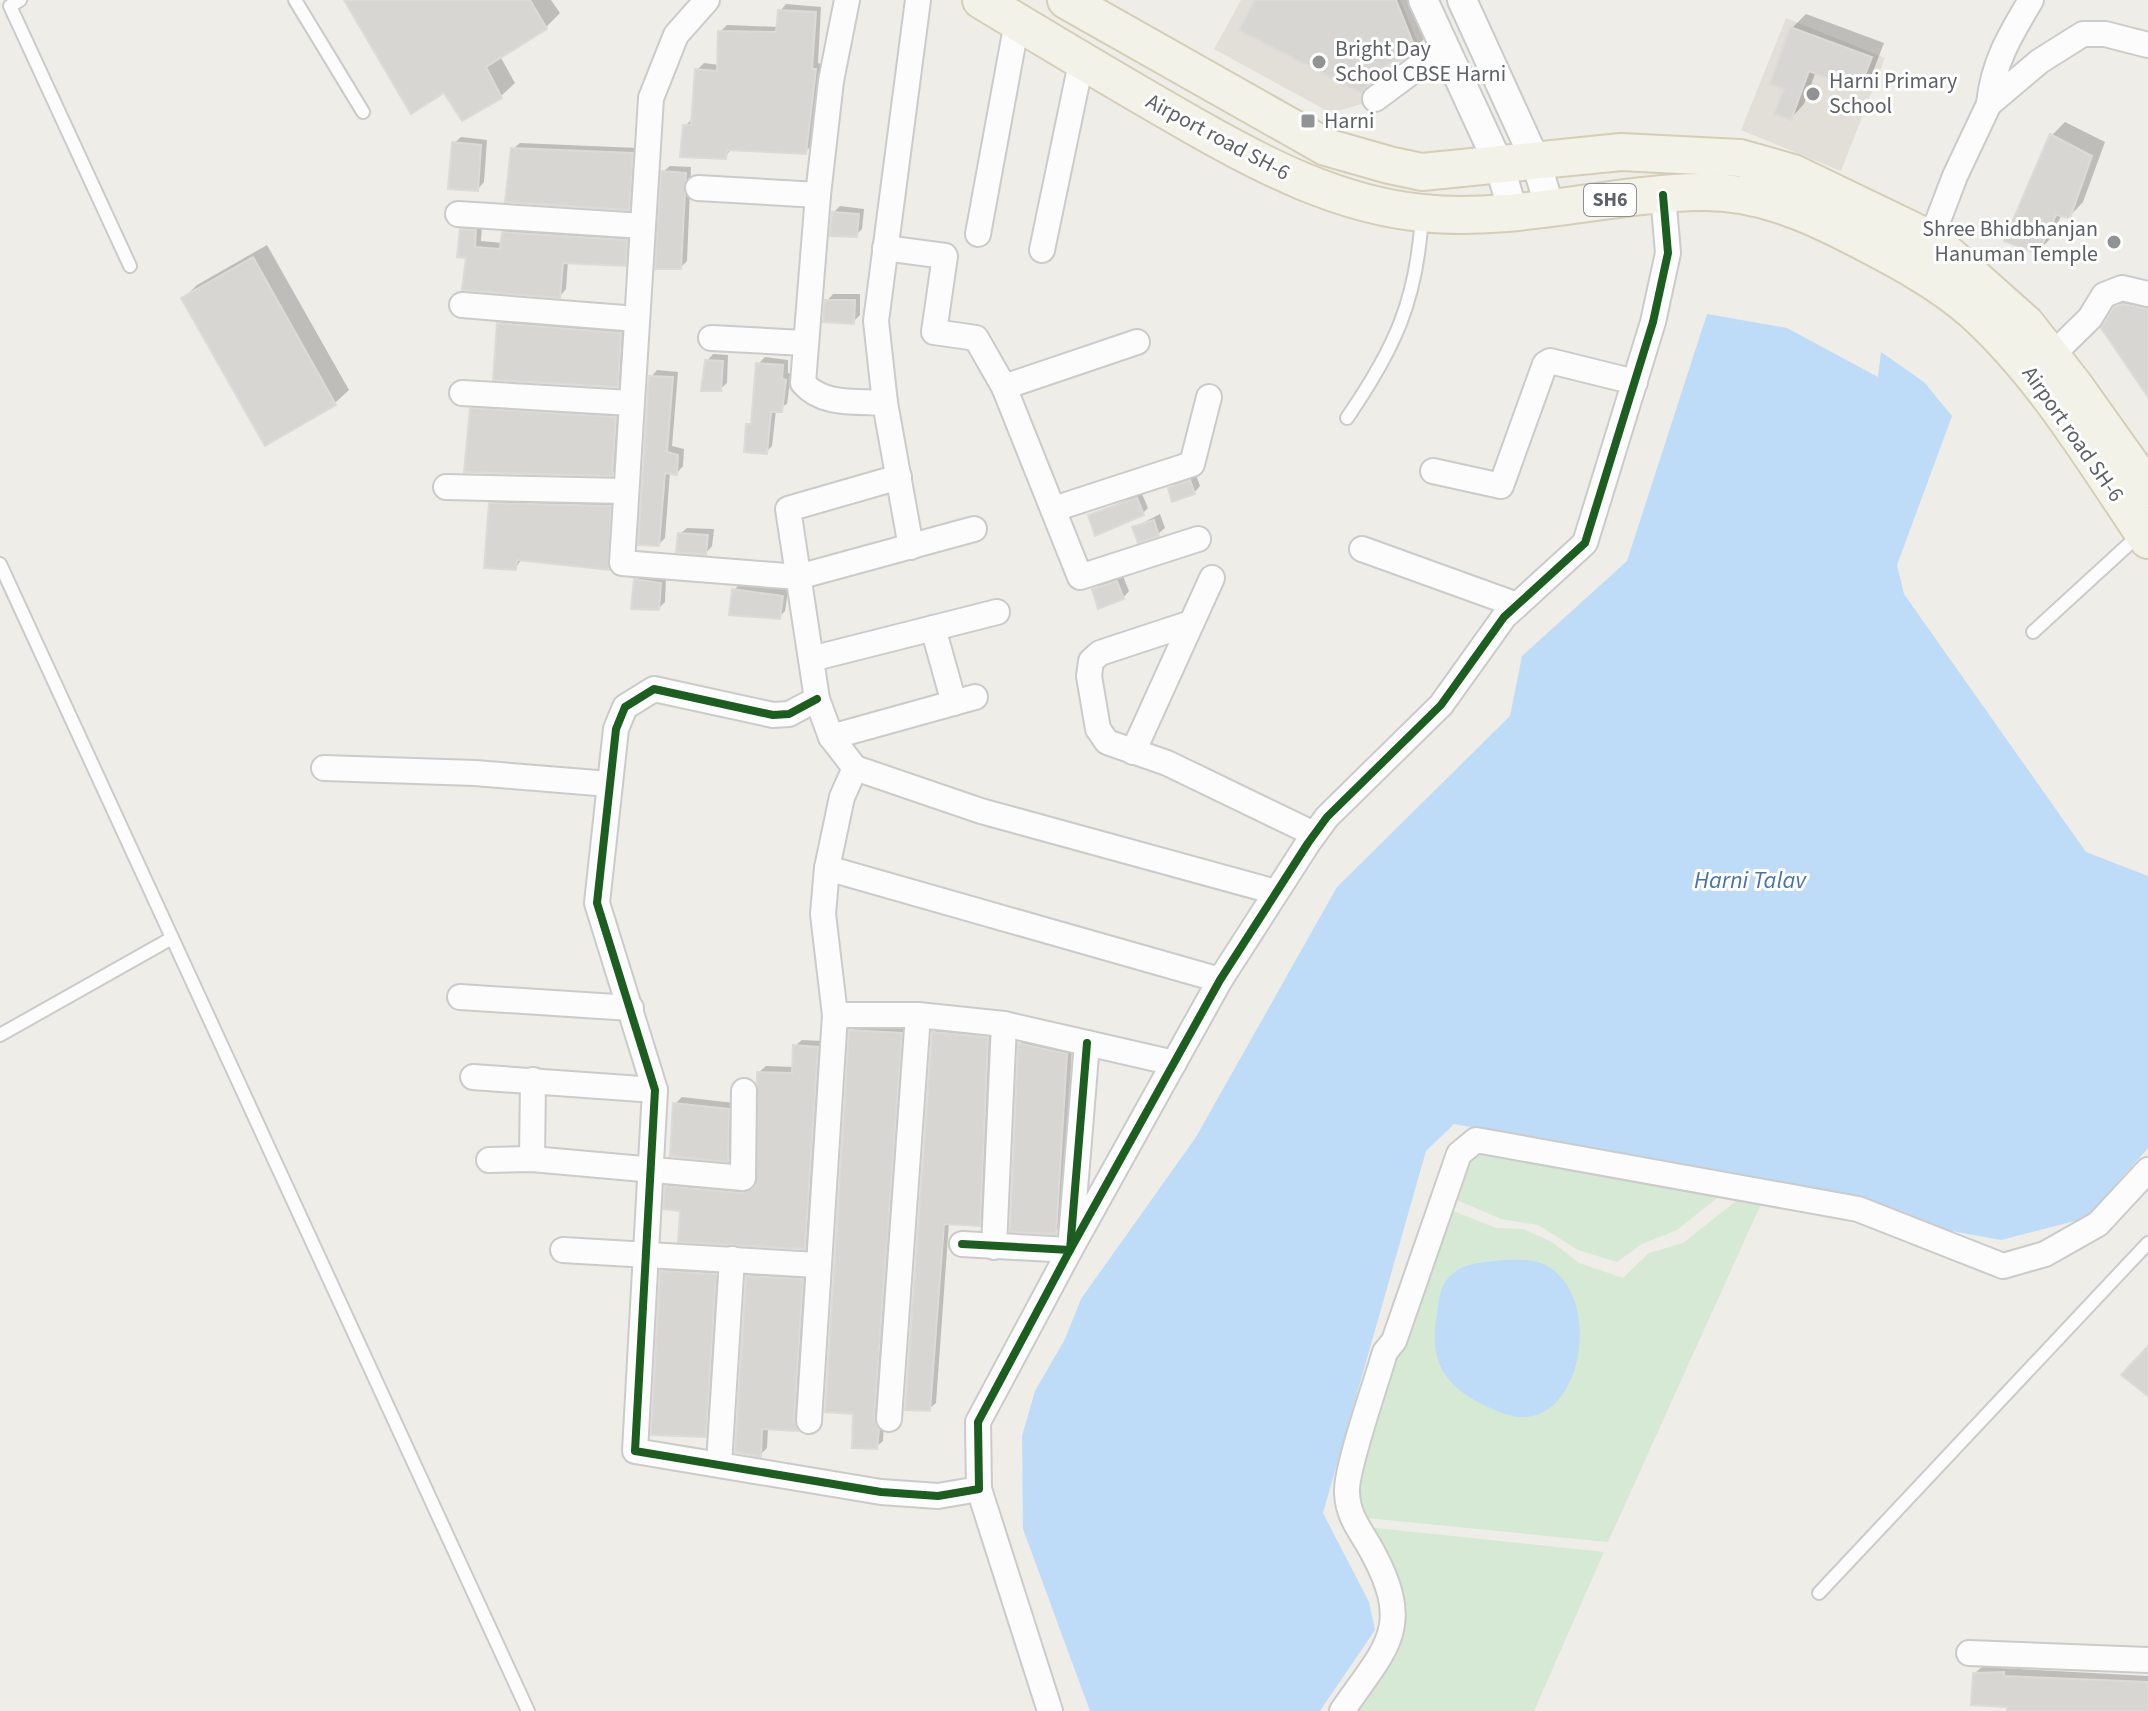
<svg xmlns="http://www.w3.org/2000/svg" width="2148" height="1711" viewBox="0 0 2148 1711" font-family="'Source Sans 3',sans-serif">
	<rect width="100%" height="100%" fill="#eeede8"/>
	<!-- education -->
	<g fill="#e1dfd8">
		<polygon points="1241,0 1400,0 1421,51 1380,73 1365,103 1331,113 1214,49"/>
		<polygon points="1786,18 1885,58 1841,171 1741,130"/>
	</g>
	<!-- green -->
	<g fill="#d6e9d5">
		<polygon points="1474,1152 1722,1194 1677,1230 1642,1244 1617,1262 1578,1250 1538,1225 1501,1219 1450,1197"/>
		<polygon points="1736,1201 1761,1204 1608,1542 1357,1517 1353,1497 1446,1208 1496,1228 1523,1229 1552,1242 1579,1263 1623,1278 1649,1253 1683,1243"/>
		<polygon points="1366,1527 1604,1552 1534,1711 1352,1711 1397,1644"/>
	</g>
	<!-- water -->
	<g fill="#bedcf7">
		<polygon points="1707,314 1787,328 1878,377 1881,352 1924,382 1952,416 1897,565 1904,594 2086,852 2148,876 2148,1148 2086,1218 2001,1240 1886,1219 1855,1195 1454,1124 1426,1151 1323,1513 1369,1602 1375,1630 1320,1711 1090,1711 1023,1529 1022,1436 1035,1391 1065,1339 1081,1299 1196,1137 1337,887 1510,716 1522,656 1627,561"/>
		<path d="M1503 1260C1513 1260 1525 1259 1534 1261 1605 1278 1588 1420 1521 1417 1509 1417 1497 1411 1486 1406 1440 1384 1428 1357 1438 1308 1440 1292 1442 1281 1456 1271 1469 1262 1488 1262 1503 1260Z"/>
	</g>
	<!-- shadow -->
	<g fill="#0003">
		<polygon points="346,0 551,0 560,13 546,27 500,56 515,83 501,96 463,119 445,90"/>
		<polygon points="1257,0 1425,0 1436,27 1415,48 1386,64 1361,91"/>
		<polygon points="786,4 821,7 818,63 821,64 811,146 805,152 732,148 725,157 685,126 692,119 697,70 704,63 719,65 720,32 727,25 778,27 780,11"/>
		<polygon points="1806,14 1884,43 1872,74 1858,88 1816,71 1804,104 1791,118 1786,88 1792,28"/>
		<polygon points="2065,122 2105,142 2083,202 2070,216 2062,214 2051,238 2037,252 2051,136"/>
		<polygon points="461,137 487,140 484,182 478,189 454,143"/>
		<polygon points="520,143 638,148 635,202 628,208 513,149"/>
		<polygon points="670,166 691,167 687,261 681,267 663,172"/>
		<polygon points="840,206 864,209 862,229 856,235 834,212"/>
		<polygon points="468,224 482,224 481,241 502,243 504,233 510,226 633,234 631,257 625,264 568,261 566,289 560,296 468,256 461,230"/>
		<polygon points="267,245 349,390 335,403 183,299 197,285"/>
		<polygon points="2148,293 2148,386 2116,308 2130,294"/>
		<polygon points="833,294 860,294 860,315 853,322 827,301"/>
		<polygon points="505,317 627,327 624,379 617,385 499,324"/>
		<polygon points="713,354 728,355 727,383 720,389 707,361"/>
		<polygon points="765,357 788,360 788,373 791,374 787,404 776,410 772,446 766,452 748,425 753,419 758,364"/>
		<polygon points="657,370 678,372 672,446 684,449 683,466 677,473 670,472 665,538 659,544 651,377"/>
		<polygon points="478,403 622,411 618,467 612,474 471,409"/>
		<polygon points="1196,475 1200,486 1194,493 1170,488 1177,482"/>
		<polygon points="1142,494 1148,508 1143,513 1090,515"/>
		<polygon points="498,497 616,500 615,562 608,568 522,559 515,568 491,504"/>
		<polygon points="1160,514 1165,528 1158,534 1135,527"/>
		<polygon points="687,528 714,529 712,546 706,553 680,534"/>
		<polygon points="643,574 666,577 665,602 659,608 636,580"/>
		<polygon points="1123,576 1129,591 1123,598 1094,590 1100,583"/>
		<polygon points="740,584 788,590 785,611 779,617 734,590"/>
		<polygon points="858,1024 907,1028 884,1422 883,1441 876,1447 855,1412 851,1031"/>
		<polygon points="940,1026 994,1032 986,1217 979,1224 949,1222 936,1403 929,1409 934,1032"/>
		<polygon points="1026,1037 1072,1048 1062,1226 1055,1232 1020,1044"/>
		<polygon points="802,1040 823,1041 811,1241 804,1247 667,1187 673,1180 750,1187 757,1184 759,1072 766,1066 794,1067 795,1046"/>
		<polygon points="682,1097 734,1103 734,1153 727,1160 675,1104"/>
		<polygon points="668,1265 722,1268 711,1428 705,1435 662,1272"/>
		<polygon points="754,1270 809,1273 803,1423 797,1429 768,1428 767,1448 760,1455 748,1277"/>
		<polygon points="1982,1667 2148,1676 2148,1711 2047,1711 2009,1705 1975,1673"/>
	</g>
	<!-- building -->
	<g fill="#d7d6d3" stroke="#dddbd7" stroke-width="2">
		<polygon points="344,0 530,0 547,29 486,67 502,98 462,121 444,93 411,114"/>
		<polygon points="1255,0 1396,0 1416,50 1378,70 1361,93 1239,30"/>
		<polygon points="778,10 816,12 812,69 816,69 806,154 727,150 726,159 680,157 683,125 691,125 695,69 717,71 718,31 776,32"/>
		<polygon points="1790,27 1872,57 1859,90 1809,71 1791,120 1774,114 1784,89 1770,84"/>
		<polygon points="2050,134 2092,156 2070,218 2056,215 2038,254 2004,241"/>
		<polygon points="452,142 481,145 478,191 448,189"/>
		<polygon points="511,148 633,153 629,210 505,202"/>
		<polygon points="661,171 686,173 681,269 655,269"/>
		<polygon points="832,212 859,214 857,237 830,236"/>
		<polygon points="460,229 476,230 475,247 500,249 502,232 627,240 626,266 563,263 560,298 462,290 466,258 457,257"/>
		<polygon points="253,257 336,405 265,446 181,298"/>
		<polygon points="825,300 855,300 854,324 823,322"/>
		<polygon points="2123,304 2148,309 2148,397 2101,328 2114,307"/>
		<polygon points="497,323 621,333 618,387 493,380"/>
		<polygon points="705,360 723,361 721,391 701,391"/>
		<polygon points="756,363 783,365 782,379 786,380 782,412 771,412 767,454 744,452 746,424 751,424"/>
		<polygon points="649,376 673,377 667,452 678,455 677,475 665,473 659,546 638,545"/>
		<polygon points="470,408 616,417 612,476 464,472"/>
		<polygon points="1190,480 1195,494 1172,502 1168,488"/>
		<polygon points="1137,498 1144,515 1095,536 1088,515"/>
		<polygon points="489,503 611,506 609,570 517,560 516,570 484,568"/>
		<polygon points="1154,520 1159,536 1138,543 1132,527"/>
		<polygon points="678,533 708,535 706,555 676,552"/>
		<polygon points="634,579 661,583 659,610 631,609"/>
		<polygon points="1117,581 1124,599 1098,609 1092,589"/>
		<polygon points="732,589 783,596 780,619 729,615"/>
		<polygon points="849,1030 902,1033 874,1418 879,1430 877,1449 852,1448 853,1414 825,1412"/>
		<polygon points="932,1032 988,1037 980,1226 944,1224 930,1411 905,1410"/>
		<polygon points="1018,1043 1067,1054 1056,1234 1010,1232"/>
		<polygon points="793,1045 818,1047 805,1249 678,1242 680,1211 663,1209 665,1186 742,1193 755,1187 757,1072 792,1073"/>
		<polygon points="673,1103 729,1109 728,1162 670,1156"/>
		<polygon points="660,1271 716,1274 706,1437 651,1435"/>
		<polygon points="746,1276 803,1279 794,1420 798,1431 762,1429 761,1457 735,1452"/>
		<polygon points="2148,1346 2148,1396 2121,1375"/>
		<polygon points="2004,1672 2004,1676 2148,1682 2148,1711 2007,1711 2007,1707 1971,1705 1973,1673"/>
	</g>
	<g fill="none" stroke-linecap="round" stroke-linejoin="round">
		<defs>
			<g id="service">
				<polyline points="20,0 10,6 130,266"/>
				<polyline points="295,0 363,112"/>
				<path d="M1347 418C1395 348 1417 300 1422 215"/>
				<polyline points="0,564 528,1711"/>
				<polyline points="2033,632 2140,534"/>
				<polyline points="0,1035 172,938"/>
				<polyline points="1819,1593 2148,1243"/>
			</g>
			<g id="minor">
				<polyline points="707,0 676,35 651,98 622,563 798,577 974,529"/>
				<polyline points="1375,99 1445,47"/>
				<path d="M1989 104C1993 63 2010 35 2031 0"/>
				<polyline points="698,188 818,195 831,81 847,0"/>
				<path d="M818 195 803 383C823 406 856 401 885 403"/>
				<polyline points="458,214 643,226"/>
				<polyline points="978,234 1017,22"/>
				<polyline points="885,248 945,256 934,332 976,338 1004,387 1080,577 1198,539"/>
				<polyline points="1042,250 1081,63"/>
				<polyline points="1926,252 1955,176 1989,104 2040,61 2083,34 2105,34 2148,45"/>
				<polyline points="462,305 637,319"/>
				<polyline points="711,338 804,343"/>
				<polyline points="2041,366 2090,318 2104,295 2122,288 2148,294"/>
				<polyline points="1004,387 1137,342"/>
				<polyline points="462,393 631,403"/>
				<polyline points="1433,471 1501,486 1545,364 1550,361 1635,382"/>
				<polyline points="446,487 624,491"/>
				<polyline points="1054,509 1192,464 1209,397"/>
				<polyline points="911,547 885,403 876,321 918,0"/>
				<polyline points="1362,549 1517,605"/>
				<polyline points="1191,623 1100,653 1091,661 1089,676 1098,729 1107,742 1167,763 1314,834"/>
				<polyline points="933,628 954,703"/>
				<polyline points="811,659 997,612"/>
				<polyline points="817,699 789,714 773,715 654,689 625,707 616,729 597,903 655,1090 635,1451 881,1492 938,1496 979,1489 978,1422 1070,1250 1087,1043"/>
				<polyline points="831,737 975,697"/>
				<polyline points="1133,752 1212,578"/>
				<polyline points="324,768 475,773 609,784"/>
				<polyline points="855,768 981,811 1276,892"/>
				<polyline points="827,868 1220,980"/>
				<polyline points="460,997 631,1008"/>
				<polyline points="835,1015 918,1015 1004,1024 1174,1063"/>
				<polyline points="473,1077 655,1090"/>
				<polyline points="532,1159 533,1080"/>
				<polyline points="489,1160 532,1159 743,1178 744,1091"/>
				<polyline points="962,1244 1070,1250 1220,980 1308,843 1327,817 1441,705 1504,617 1585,543 1653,322 1668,253 1663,195"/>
				<polyline points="994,1247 1004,1024"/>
				<polyline points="563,1250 817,1265"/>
				<polyline points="889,1419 918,1015"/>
				<polyline points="809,1421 835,1015 823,914 827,868 842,797 855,768 831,737 817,699 788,509 899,477"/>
				<polyline points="719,1464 732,1259"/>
				<polyline points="979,1489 1050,1711"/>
				<polyline points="1969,1653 2148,1660"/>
				<path d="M1342 1711C1385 1648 1414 1629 1373 1553 1362 1532 1348 1518 1347 1493 1345 1470 1377 1381 1385 1352L1394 1341 1459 1154 1476 1140 1858 1209 2003 1266 2045 1254 2098 1224 2148 1170"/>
			</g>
			<g id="tertiary">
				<polyline points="1423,0 1500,167 1513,212"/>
				<polyline points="1462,0 1536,162 1550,208"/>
			</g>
			<g id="primary">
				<path d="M981 0C1052 43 1122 85 1194 126 1264 166 1340 205 1422 213 1514 223 1610 193 1702 192 1755 191 1806 212 1852 236 1893 257 1939 281 1974 312 2045 377 2094 461 2148 540"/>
				<polyline points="1066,0 1326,147 1389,165 1422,172 1621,152 1740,158 1793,173 1932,240 2026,324 2074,385 2148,489"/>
			</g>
		</defs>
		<!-- service casing -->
		<use href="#service" stroke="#cacbca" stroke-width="16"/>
		<!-- minor casing -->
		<use href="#minor" stroke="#cacbca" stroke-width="28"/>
		<!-- tertiary casing -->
		<use href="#tertiary" stroke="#cacbca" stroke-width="32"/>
		<!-- primary casing -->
		<use href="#primary" stroke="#d5ceb6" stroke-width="40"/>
		<!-- service -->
		<use href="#service" stroke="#fcfcfc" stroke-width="12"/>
		<!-- minor -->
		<use href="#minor" stroke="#fcfcfc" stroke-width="24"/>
		<!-- tertiary -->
		<use href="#tertiary" stroke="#fcfcfc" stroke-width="28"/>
		<!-- primary -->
		<use href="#primary" stroke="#f3f2e9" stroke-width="36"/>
		<defs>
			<g id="cycleway">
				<polyline points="817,699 789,714 773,715 654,689 625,707 616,729 597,903 655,1090 635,1451 881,1492 938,1496 979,1489 978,1422 1070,1250 1087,1043"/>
				<polyline points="962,1244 1070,1250 1220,980 1308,843 1327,817 1441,705 1504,617 1585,543 1653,322 1668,253 1663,195"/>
			</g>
		</defs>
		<!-- cycleway casing -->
		<use href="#cycleway" stroke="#fff" stroke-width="13"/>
		<!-- cycleway -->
		<use href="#cycleway" stroke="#1b5e20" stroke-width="8"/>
	</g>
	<!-- markers -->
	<g fill="#909294" stroke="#fff" stroke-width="3">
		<circle cx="1319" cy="62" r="8"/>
		<circle cx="1813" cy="94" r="8"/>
		<rect x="1300" y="113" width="16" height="16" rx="4"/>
		<circle cx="2114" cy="242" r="8"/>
	</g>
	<g text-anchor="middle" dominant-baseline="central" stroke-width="6" stroke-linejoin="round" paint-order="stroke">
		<!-- shield labels -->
		<rect fill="#fff" stroke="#8e9094" stroke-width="2" x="1584" y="184" width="52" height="32" rx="6"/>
		<g font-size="20" font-weight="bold" fill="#5e6166">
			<text x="1610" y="200">SH6</text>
		</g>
		<!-- poi labels -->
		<g font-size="22" fill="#5e6166" stroke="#fff" text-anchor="start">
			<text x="1335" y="49">Bright Day<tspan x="1335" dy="25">School CBSE Harni</tspan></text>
			<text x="1829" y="81">Harni Primary<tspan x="1829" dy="25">School</tspan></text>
			<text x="1324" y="121">Harni</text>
			<text x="2098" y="229" text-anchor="end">Shree Bhidbhanjan<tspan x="2098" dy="25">Hanuman Temple</tspan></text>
		</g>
		<!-- street labels -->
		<g font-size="22" fill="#5e6166" stroke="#fff">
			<text transform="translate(1218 137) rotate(28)">Airport road SH-6</text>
			<text transform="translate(2073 434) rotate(55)">Airport road SH-6</text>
		</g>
		<!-- water labels -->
		<g font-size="24" font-style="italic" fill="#4473af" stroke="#fff">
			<text x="1750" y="880">Harni Talav</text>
		</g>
	</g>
</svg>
